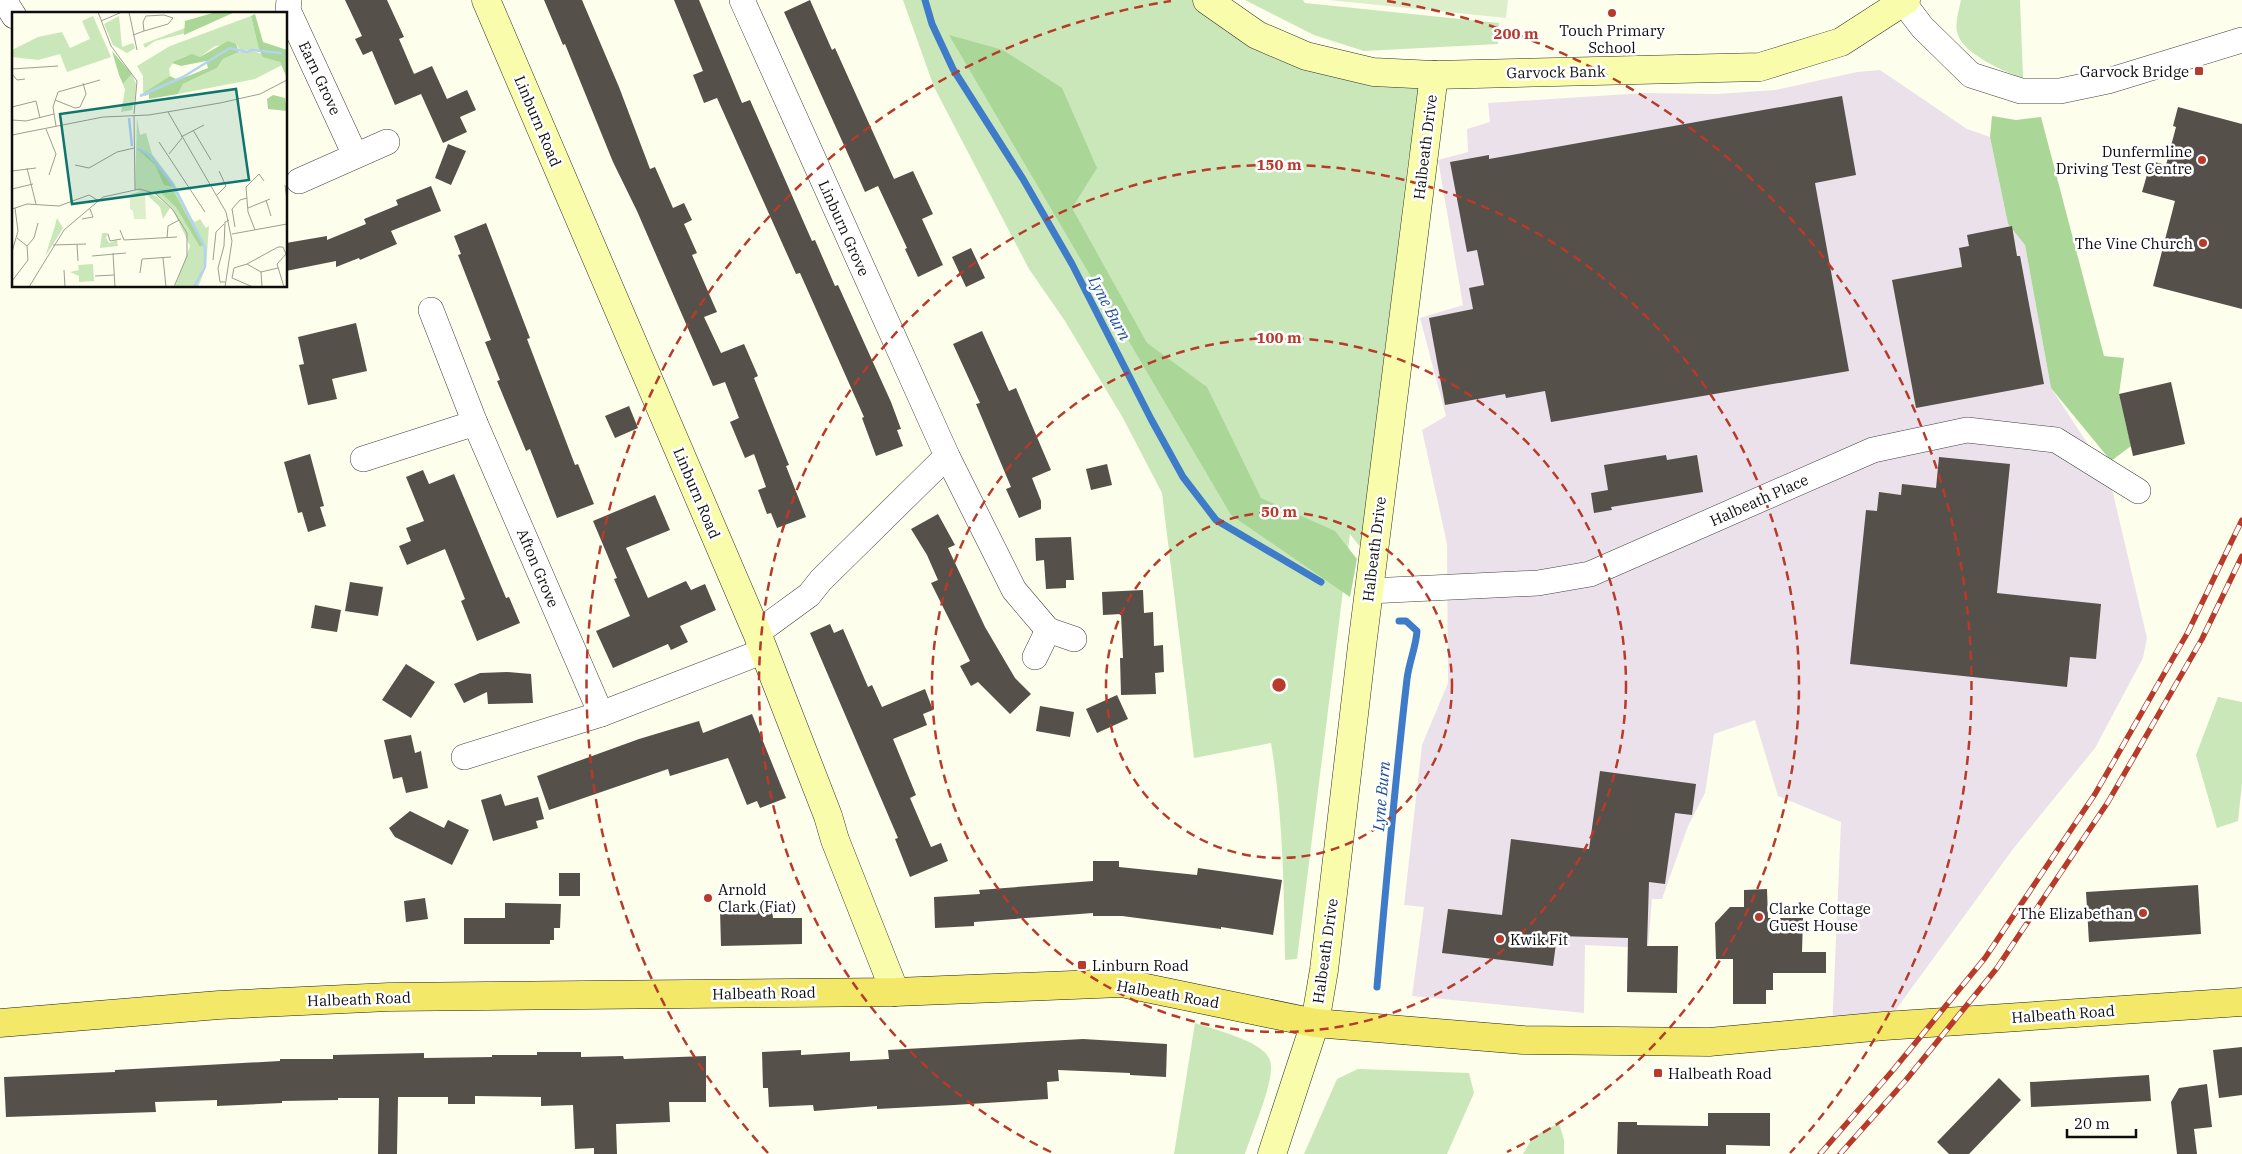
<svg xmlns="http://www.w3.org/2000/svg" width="2242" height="1154" viewBox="0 0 2242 1154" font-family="'IBM Plex Serif',serif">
	<rect width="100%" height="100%" fill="#fefeed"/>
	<!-- industrial -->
	<polygon fill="#ebe1eb" points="1880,70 1967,129 1990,137 2008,224 2025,245 2051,388 2109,476 2147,638 2143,658 2095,748 2013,849 1884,1026 1832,1031 1841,822 1778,796 1755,720 1714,734 1705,793 1688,826 1662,899 1652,899 1648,948 1585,945 1584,1013 1412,996 1424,907 1404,905 1422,745 1448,683 1447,544 1422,430 1446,416 1420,318 1463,305 1438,160 1468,152 1467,129 1490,122 1488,103 1644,93 1716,94 1776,90 1857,72"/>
	<!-- green -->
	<g fill="#c9e7b8">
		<path d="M903 0H1207L1257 35 1434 75 1409 155 1361 548 1350 534 1297 959 1285 960C1284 887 1283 815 1271 743L1194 758 1162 493 1123 418 1065 321 1029 269 934 87Z"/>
		<polygon points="1245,0 1303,0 1305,3 1499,23 1498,44 1364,51 1314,35"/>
		<path d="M1961 0H2020L2023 78C2005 72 1964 54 1958 35 1954 25 1959 10 1961 0Z"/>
		<polygon points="2218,697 2242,702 2242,783 2238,821 2217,828 2196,755"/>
		<path d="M1195 1023C1213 1029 1248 1038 1262 1050 1267 1054 1271 1060 1271 1066 1272 1087 1252 1132 1245 1154H1174Z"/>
		<polygon points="1358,1069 1469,1073 1474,1093 1447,1154 1304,1154 1337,1079"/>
		<polygon points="1559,1123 1564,1140 1564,1154 1523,1154 1533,1137"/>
	</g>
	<!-- forest -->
	<g fill="#aad798">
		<polygon points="949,35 1003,50 1062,88 1097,168 1072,208 1147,343 1207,387 1261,498 1335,531 1357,559 1350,597 1231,515"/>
		<polygon points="1992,116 2016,120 2041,117 2104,356 2124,358 2119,394 2131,446 2111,461 2051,388 2025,245 2008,224 1990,137"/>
	</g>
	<!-- pitch -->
	<polygon fill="#dcefca" points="1329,0 1508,0 1506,18"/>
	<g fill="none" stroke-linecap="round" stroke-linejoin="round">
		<!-- stream -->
		<g stroke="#3e7bc8" stroke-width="7">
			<polyline points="925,0 932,24 953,69 1023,179 1072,264 1151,419 1183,477 1216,520 1321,582"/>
			<path d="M1377 987C1386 884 1395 782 1407 679 1409 662 1416 647 1417 631L1406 621H1399"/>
		</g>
	</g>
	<!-- building -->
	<g fill="#55504a">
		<polygon points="345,0 387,0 404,37 399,39 414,74 432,66 447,99 467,90 476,110 460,117 467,132 443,143 421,94 395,105 372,51 363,55 355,39 362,36"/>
		<polygon points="544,0 582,0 619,87 650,169 655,167 673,208 684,203 692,220 684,224 697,253 692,255 717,312 704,317 721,353 744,344 758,376 754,378 789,465 786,466 806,517 777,528 771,513 767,514 758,490 766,487 754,454 745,458 730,422 739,418 725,382 713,386 637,211 613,162 565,44 563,45"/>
		<polygon points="674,0 699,0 742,103 750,100 812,241 815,240 835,286 838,285 891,402 901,429 897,430 903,446 876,456 862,418 864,417 800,273 796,274 717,98 704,103 693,75 703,71"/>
		<polygon points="810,0 832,50 835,48 894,179 913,171 933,214 922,219 943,265 918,277 905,249 907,248 878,186 865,192 784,12"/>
		<polygon points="1842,96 1856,175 1815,183 1849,371 1551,422 1545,391 1506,398 1505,394 1445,405 1429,318 1473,309 1469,288 1484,285 1477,250 1467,252 1450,162 1489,155 1489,159"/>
		<polygon points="2178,107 2242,124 2242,309 2153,286 2175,201 2142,192 2151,161 2166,165 2176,127 2173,126"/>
		<polygon points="448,144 466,151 451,185 435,178"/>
		<polygon points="431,186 441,211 391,231 397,244 360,260 359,258 336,267 336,261 286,271 286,243 327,236 327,240 366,224 364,219 398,205 396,200"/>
		<polygon points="486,223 530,338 527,339 575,465 578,464 594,504 557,518 530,449 526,451 497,381 500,380 485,342 491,340 458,255 461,254 454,236"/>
		<polygon points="2012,226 2017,256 2020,256 2044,384 1916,408 1892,280 1962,267 1959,248 1969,246 1967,235"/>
		<polygon points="971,248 985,278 966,287 952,257"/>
		<polygon points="356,323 367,371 332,379 337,399 308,405 299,365 304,364 298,337"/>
		<polygon points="982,331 1009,391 1016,388 1051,470 1032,478 1041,501 1041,509 1019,518 1006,489 1011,487 976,404 980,403 953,344"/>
		<polygon points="2171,382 2185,444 2133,456 2119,394"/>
		<polygon points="629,406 638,428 615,438 605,416"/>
		<polygon points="310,454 324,506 320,507 326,526 308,532 302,512 298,513 284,462"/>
		<polygon points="1666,455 1667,460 1697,455 1703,492 1611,507 1612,510 1594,513 1591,493 1608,490 1604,465"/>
		<polygon points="1939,457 2010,464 1997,593 2101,604 2096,659 2070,657 2067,687 1850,664 1866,510 1877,511 1879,492 1901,495 1902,484 1936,488"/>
		<polygon points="1107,464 1112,485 1091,490 1086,469"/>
		<polygon points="423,470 429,484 454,474 506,598 509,597 520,623 477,641 461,601 465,599 445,549 407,565 399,546 411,541 406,528 424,521 406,477"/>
		<polygon points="655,495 670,530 626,548 648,598 686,581 691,590 705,584 716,610 680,626 688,642 671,650 668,644 613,668 596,631 630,616 614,579 617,578 593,521"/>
		<polygon points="938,514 955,545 948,548 985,627 1015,678 1031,694 1010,714 978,682 971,686 960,666 970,661 931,583 938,580 927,555 911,529"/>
		<polygon points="1071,537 1074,580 1066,580 1066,588 1046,589 1044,560 1036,561 1035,538"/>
		<polygon points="350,582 383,587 378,616 345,611"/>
		<polygon points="1143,590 1144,613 1153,612 1154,646 1163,645 1164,672 1155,673 1156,694 1121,695 1120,658 1123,658 1121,614 1103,615 1102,592"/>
		<polygon points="315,605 341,610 337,632 311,628"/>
		<polygon points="830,624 834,633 843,629 868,687 872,685 882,707 925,689 933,710 923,714 927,725 893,739 916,795 910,798 931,847 941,843 948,861 910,877 895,839 898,838 810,633"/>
		<polygon points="406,664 435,682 411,718 382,700"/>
		<polygon points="507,672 531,674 533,703 488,704 487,692 464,703 454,684 480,673"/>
		<polygon points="1117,695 1128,719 1097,733 1086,709"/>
		<polygon points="1040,706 1074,712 1070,737 1036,731"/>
		<polygon points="752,714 786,798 760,808 757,801 747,805 728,758 670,776 668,769 549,810 537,776 639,739 699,721 703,733"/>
		<polygon points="411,735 415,753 421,751 428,788 406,793 402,777 393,779 384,740"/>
		<polygon points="1600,771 1696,784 1692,815 1675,813 1665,884 1649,882 1647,946 1678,946 1677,993 1627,992 1628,938 1557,936 1553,966 1442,953 1448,909 1502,915 1511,839 1589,849"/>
		<polygon points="501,794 505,806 538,797 544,819 536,821 538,828 493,841 481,800"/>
		<polygon points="410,811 444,828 448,820 469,830 452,865 395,837 389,828"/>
		<polygon points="1093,861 1119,861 1119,867 1197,875 1198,868 1282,880 1273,935 1221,927 1221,929 1122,916 1093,916 1093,913 974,922 974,926 935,928 934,897 980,894 979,890 1093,881"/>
		<rect x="559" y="873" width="21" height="23"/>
		<polygon points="2198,885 2201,934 2089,942 2086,892"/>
		<polygon points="1767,889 1768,918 1803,918 1802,952 1826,952 1826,973 1773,973 1773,990 1766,990 1766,1004 1733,1004 1733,959 1716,959 1715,923 1730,907 1744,907 1744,890"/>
		<polygon points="425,898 428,919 406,922 404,901"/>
		<polygon points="505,903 561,904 560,928 554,928 554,940 550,940 550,944 464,944 464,918 505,918"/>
		<polygon points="772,909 773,918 802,918 802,944 721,946 720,910"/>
		<polygon points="1083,1039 1167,1044 1166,1077 1130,1075 1130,1073 1058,1070 1059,1081 1047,1082 1048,1099 954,1105 877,1109 877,1106 814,1111 813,1105 769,1107 768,1088 763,1088 762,1052 801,1050 801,1055 850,1052 850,1061 889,1059 888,1050"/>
		<polygon points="2242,1047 2242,1095 2219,1098 2213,1050"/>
		<polygon points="537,1052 581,1052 581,1057 623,1056 624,1059 706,1056 706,1102 669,1102 670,1122 616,1124 617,1154 594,1154 594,1148 575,1149 573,1105 541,1106 541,1097 475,1096 475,1104 448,1104 448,1097 398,1097 397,1154 378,1154 379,1098 338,1098 338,1100 282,1101 282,1103 217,1106 217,1100 155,1102 156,1112 6,1117 4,1077 115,1072 115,1070 280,1061 280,1059 333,1059 333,1055 424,1053 424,1058 492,1057 492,1055 537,1055"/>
		<polygon points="2149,1075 2151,1101 2031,1107 2030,1082"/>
		<polygon points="1999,1078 2021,1100 1969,1154 1949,1154 1937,1142"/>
		<polygon points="2207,1084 2212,1127 2194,1129 2197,1154 2177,1154 2171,1102 2179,1088"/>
		<polygon points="1708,1113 1770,1113 1770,1146 1726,1145 1726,1154 1617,1154 1618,1122 1637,1122 1637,1125 1708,1126"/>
	</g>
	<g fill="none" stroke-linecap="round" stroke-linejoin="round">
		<defs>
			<g id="street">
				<polyline points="4,0 14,16"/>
				<polyline points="289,0 288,10 355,155"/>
				<polyline points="742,0 947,456 1014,590 1048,630"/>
				<polyline points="1903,2 1922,27 1971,75 2021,91 2060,91 2108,81 2242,40"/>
				<polyline points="299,181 387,142"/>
				<polyline points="431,310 475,423 601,714"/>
				<polyline points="363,459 475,423"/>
				<polyline points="1369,591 1538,583 1590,574 1873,450 1967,430 2056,440 2138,491"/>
				<polyline points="757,633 809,595 821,580 947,456"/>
				<polyline points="1035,657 1048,630 1074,639"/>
				<polyline points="464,757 601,714 764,651"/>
			</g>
			<g id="secondary">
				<polyline points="486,0 757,633 828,816 835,840 895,992"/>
				<polyline points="1207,0 1257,35 1306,56 1373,72 1434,75 1760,67 1841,42 1906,0"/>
				<polyline points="1272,1154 1315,1023 1324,970 1362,646 1434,75"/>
			</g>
			<polyline id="primary" points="0,1023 219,1005 389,997 895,992 1122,983 1315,1023 1523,1040 1709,1042 1884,1026 2242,1002"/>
		</defs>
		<!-- street casing -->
		<use href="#street" stroke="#404040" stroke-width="26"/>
		<!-- secondary casing -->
		<use href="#secondary" stroke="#2f2f2f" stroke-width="29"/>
		<!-- primary casing -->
		<use href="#primary" stroke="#1e1e1e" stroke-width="29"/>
		<!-- street -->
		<use href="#street" stroke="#fff" stroke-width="25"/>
		<!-- secondary -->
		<use href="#secondary" stroke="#f8fcab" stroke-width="28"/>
		<!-- primary -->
		<use href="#primary" stroke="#f3e868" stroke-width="28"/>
		<defs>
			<g id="rail">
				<polyline points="1820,1154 1894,1069 1985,958 2095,794 2188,632 2242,520"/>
				<polyline points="1840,1154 1906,1080 1997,968 2108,802 2202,639 2242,556"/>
			</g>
		</defs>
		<!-- rail casing -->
		<use href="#rail" stroke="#b73a2a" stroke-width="5.5"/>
		<!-- rail -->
		<use href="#rail" stroke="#fff" stroke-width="4" stroke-dasharray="11" stroke-linecap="butt"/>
	</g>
	<!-- distance rings -->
	<g fill="none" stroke="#b73a2a" stroke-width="2.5" stroke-dasharray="9 6">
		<circle cx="1279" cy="685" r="173"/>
		<circle cx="1279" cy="685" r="347"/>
		<path d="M1051 1152A520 520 0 1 1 1507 1152"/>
		<path d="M768 1153A693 693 0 0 1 1171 1M1387 1A693 693 0 0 1 1790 1153"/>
	</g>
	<!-- markers -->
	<g fill="#b73a2a" stroke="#fff" stroke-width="2">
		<circle cx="1612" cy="13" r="5"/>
		<rect x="2194" y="66" width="10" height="10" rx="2.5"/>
		<circle cx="2202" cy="160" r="5"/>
		<circle cx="2203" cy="243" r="5"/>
		<circle cx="708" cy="898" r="5"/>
		<circle cx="2143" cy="913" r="5"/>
		<circle cx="1759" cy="917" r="5"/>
		<circle cx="1500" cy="939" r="5"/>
		<rect x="1077" y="960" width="10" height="10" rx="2.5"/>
		<rect x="1653" y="1068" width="10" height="10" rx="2.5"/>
	</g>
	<g text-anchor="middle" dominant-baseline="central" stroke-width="5" stroke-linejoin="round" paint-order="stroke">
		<!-- poi labels -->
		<g font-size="15" fill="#0d0d0d" stroke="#fff" text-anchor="start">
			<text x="1612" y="30" text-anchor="middle">Touch Primary<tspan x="1612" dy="17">School</tspan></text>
			<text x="2189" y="71" text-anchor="end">Garvock Bridge</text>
			<text x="2192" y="151" text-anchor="end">Dunfermline<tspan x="2192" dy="17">Driving Test Centre</tspan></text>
			<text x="2193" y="243" text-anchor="end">The Vine Church</text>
			<text x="718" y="889">Arnold<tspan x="718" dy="17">Clark (Fiat)</tspan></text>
			<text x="1769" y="908">Clarke Cottage<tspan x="1769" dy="17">Guest House</tspan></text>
			<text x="2133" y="913" text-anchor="end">The Elizabethan</text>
			<text x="1510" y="939">Kwik Fit</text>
			<text x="1092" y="965">Linburn Road</text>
			<text x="1668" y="1073">Halbeath Road</text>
		</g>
		<!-- street labels -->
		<g font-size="15" fill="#0d0d0d" stroke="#fff">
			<text transform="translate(1556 72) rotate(-1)">Garvock Bank</text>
			<text transform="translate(320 78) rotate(65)">Earn Grove</text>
			<text transform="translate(538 121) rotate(67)">Linburn Road</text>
			<text transform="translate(1425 147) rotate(-83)">Halbeath Drive</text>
			<text transform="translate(844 228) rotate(66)">Linburn Grove</text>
			<text transform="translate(697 493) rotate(67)">Linburn Road</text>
			<text transform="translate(1759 500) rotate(-24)">Halbeath Place</text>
			<text transform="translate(1374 549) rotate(-83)">Halbeath Drive</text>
			<text transform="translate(538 568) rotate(67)">Afton Grove</text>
			<text transform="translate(1325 951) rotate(-82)">Halbeath Drive</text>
			<text transform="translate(764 993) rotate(-1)">Halbeath Road</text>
			<text transform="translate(1168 994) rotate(10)">Halbeath Road</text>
			<text transform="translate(359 999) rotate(-2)">Halbeath Road</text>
			<text transform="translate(2063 1014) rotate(-4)">Halbeath Road</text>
		</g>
		<!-- water labels -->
		<g font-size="16" font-style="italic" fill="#1b4e9a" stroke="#fff">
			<text transform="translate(1110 308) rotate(62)">Lyne Burn</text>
			<text transform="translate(1381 796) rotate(-85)">Lyne Burn</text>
		</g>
	</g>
	<!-- overview -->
	<g transform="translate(12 12)">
		<rect width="275" height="275" fill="#fefeed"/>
		<path d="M81 4 99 45 55 60 48 42 26 48 0 45V38L26 25 50 20 58 36 78 27 70 9ZM107 4 110 35 121 31 123 36 115 41 101 33 92 12ZM239 4 247 38H228L224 32 203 34 188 45 174 44 162 49 157 57 158 64 131 81V64L125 54 158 34ZM173 16 174 21 143 29 133 36 131 32ZM241 39 266 48 270 53 243 67 166 82 171 72 205 56 211 47 227 40ZM120 62 124 72 123 86 120 98 109 100 113 78 111 72ZM125 106 128 123 134 121 140 142 162 171 180 207 183 210 188 207 194 216 197 214 194 255 186 275H163L178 234 161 198 144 182 123 178ZM129 179 144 184 158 196 151 207 148 195 134 182H118ZM45 206 51 216 33 245 42 217ZM90 221H96L94 226 97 231 105 228 106 234 88 236ZM81 252 82 269 67 270V264L58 260 67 258 66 253Z" fill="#c9e7b8"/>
		<path d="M204 0H223L172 23 173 9ZM243 2 251 30 275 38V66L268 50 251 45 247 38 239 4ZM216 29 224 32 227 40 211 47 205 56 171 72 166 82 137 87V82L133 84 131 81 158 64 166 68 196 56 194 49 169 54 160 51 162 49 180 42 188 45ZM100 39 120 62 111 72 107 63ZM261 83 273 86 275 99 256 97 255 87ZM124 136 134 141 162 175 152 173 143 153ZM148 180H162L191 233 188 235 164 195Z" fill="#aad798"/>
		<path d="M133 182 134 207H122L121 199 118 197V183Z" fill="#dcefca"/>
		<path fill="none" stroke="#b4d2f4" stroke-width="2.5" d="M128 84 171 65 218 36 235 40 240 38 270 41M117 106 120 134M126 137 138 143 161 173 193 235V255L182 275"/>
		<path fill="none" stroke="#9e9e93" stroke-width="1" d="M86 0 99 34 125 69 122 102M117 0 125 38M89 9 110 0M121 23 132 19 131 10 134 4 152 3 161 6 156 12 132 19M0 57 46 54M0 62 5 68 13 67M43 88 63 96 68 95 74 82 71 71M0 95 24 89 28 106M156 100 214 200 220 229 213 275M122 103 123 178M0 108 14 109 42 102M44 114 41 95 46 80 88 68M34 117 44 142 37 163M181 118 199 148M0 123 91 105 137 103 208 91 248 82 275 68M169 125 192 113M147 130 193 200M157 142 170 126M63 153 77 156 105 140 122 136M15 156 24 192M0 159 24 156M273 173 275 188M0 177 21 172M205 183 214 174 207 159M254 188 259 204M236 196 258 187M0 197 15 192 47 194 77 183 87 189M70 207 81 205 78 197M223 215 220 197 228 188 235 186M108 218 112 228 165 225M243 218 236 200 234 175 247 162 252 169M96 222 98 229 109 227M220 222 275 212M155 226 156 214 167 208M65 232 66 249M41 233 74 232M15 234 22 226 26 211M0 240 6 219 3 196M101 241 103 275M80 244 114 241M151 246 154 275M201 248 204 220 212 212M235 252 266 235H271L274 242M235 252 222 256 220 266 241 275M235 252 249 260 266 256M52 258 53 275M249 260 250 275M128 261 130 247 159 245M83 264 102 263M0 269 16 248 15 234 5 226M213 270H208L206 256 212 234 213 210 217 208M17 275 52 218 91 185 128 177 144 182 161 198 175 221V244L162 275M272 275 265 252 274 242"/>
		<path fill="#0f766e" fill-opacity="0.15" stroke="#0f766e" stroke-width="2.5" d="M224 77 237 168 60 192 48 102Z"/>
		<rect width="275" height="275" fill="none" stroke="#0d0d0d" stroke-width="2.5"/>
	</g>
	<circle cx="1279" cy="685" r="8" fill="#b73a2a" stroke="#fff" stroke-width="2.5"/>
	<g font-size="15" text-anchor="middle" font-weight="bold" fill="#b73a2a" stroke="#fff" stroke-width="5" stroke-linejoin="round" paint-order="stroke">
		<text x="1516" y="39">200 m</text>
		<text x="1279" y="170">150 m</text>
		<text x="1279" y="343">100 m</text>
		<text x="1279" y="517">50 m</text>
	</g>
	<!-- scale -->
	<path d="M2067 1129v8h69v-8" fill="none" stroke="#0d0d0d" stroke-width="2.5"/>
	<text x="2074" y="1129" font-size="15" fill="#0d0d0d" stroke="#ffffff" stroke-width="4" paint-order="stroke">20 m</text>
</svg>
